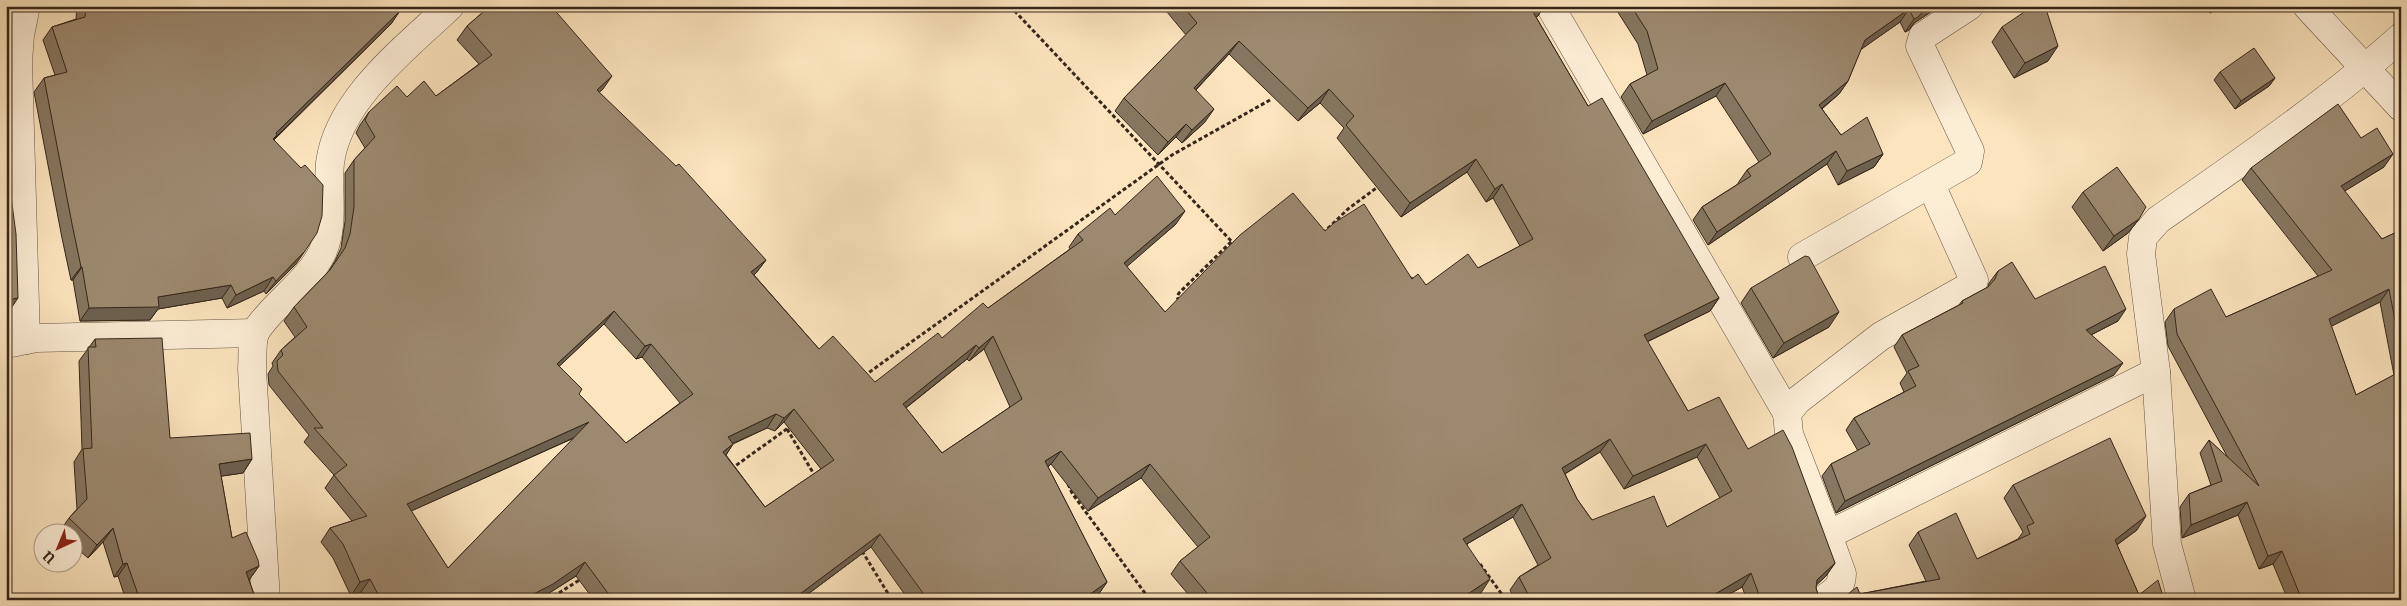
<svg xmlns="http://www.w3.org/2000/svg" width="2407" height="606" viewBox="0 0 2407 606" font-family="'IM FELL French Canon',serif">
	<rect width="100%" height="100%" fill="#fbe4be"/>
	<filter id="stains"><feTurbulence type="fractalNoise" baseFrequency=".004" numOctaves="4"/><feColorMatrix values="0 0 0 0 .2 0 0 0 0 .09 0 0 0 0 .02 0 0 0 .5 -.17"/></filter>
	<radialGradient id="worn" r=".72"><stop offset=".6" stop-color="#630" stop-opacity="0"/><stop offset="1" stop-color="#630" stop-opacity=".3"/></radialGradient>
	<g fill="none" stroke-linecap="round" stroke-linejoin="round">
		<defs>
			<g id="minor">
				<polyline points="26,6 20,35 18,62 26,340"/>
				<polyline points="1550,6 1787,413"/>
				<polyline points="2307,6 2401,107"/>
				<polyline points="1802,257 1968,162 1970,151 1920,46 1923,36 1969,6"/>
				<polyline points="6,344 36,338 255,333"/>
				<polyline points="1828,535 1789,434 1787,413 1798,400 1881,336 1972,285 1974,280 1931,185"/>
				<path d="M1822 600C1833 593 1842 588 1842 574L1828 535 2156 372"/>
				<path d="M2182 600 2167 544 2156 372 2141 254 2143 237 2158 220C2241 162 2325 105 2401 37"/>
			</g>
			<path id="tertiary" d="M266 600 252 369C253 359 251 340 256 331 272 305 308 282 322 253 335 225 327 193 330 163 338 99 406 48 450 6"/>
		</defs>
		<!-- minor casing -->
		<use href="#minor" stroke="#665643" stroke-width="29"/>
		<!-- tertiary casing -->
		<use href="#tertiary" stroke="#665643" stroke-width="29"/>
		<!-- path -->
		<g stroke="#35261a" stroke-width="3" stroke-dasharray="4 2.5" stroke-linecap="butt">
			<polyline points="1010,6 1234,244"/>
			<polyline points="1323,233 1348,209 1379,186"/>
			<polyline points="1179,301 1177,297 1179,293 1232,241"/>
			<polyline points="864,376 1172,155 1270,100"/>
			<polyline points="787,429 815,476"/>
			<polyline points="731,469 791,426"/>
			<polyline points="1068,484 1072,493 1150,600"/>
			<polyline points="862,551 892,600"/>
			<polyline points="1480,564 1506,600"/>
			<polyline points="548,600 581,579"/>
		</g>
		<!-- minor -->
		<use href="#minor" stroke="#fcedd5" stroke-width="28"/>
		<!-- tertiary -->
		<use href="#tertiary" stroke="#fcedd5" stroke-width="28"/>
	</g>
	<!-- wall -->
	<g fill="#86765f" stroke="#35261a" fill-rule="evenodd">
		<polygon points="77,6 404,6 400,10 391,24 274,140 296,264 266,294 264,291 227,308 222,298 158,309 150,320 80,321 73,280 71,280 62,238 34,92 44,78 55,75 43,40 52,27 76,19"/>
		<path d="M488 6H551L603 89 599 92 766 260 756 273 754 275 819 349 875 382 942 338 988 308 1070 249 1069 247 1078 234 1115 215 1176 224 1126 266 1165 312 1325 231 1426 285 1478 268 1520 246 1493 198 1486 202 1467 172 1401 217 1337 138 1344 128 1320 103 1298 121 1229 54 1196 90 1205 122 1182 143 1176 137 1158 155 1115 111 1124 98 1186 35 1162 6H1544L1538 16 1536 17 1588 106 1719 298 1710 311 1647 342 1688 411 1748 449 1835 563 1826 576 1816 585V588L1818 595 1823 600H1747L1742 587 1719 600H1515L1510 590 1519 577 1538 565 1513 517 1467 544 1481 593 1470 600H1193L1171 574 1180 561 1198 547 1141 478 1088 511 1051 464 1048 467 1107 582 1098 595 908 599 871 547 800 600H594L576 576 538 600H365L361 592 351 596 333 558 321 542 330 528 352 521 325 488 334 475 304 442 309 435 269 385 268 374 273 366 272 363 281 350 295 337 284 321 294 307 329 271 335 261 341 248 345 221V173L354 160 365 148 356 133 360 125 369 112 407 97 436 96 479 64 457 40 467 26 489 7ZM604 324 636 359 642 357 680 403 626 443 579 394 559 366ZM984 349 1010 407 942 453 906 408 967 359 969 361ZM784 422 821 469 765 507 726 455 733 444 767 428 775 431ZM574 438 448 568 411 511ZM1600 452 1624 489 1697 457 1720 498 1667 527 1592 520 1577 499 1565 474Z"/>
		<polygon points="1614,6 1940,6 1914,23 1909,30 1905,32 1900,22 1861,49 1848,81 1839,94 1822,109 1841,135 1883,154 1874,167 1838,185 1827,164 1708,245 1693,220 1702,207 1738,184 1738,183 1747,170 1759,162 1716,96 1643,134 1621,97 1630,84 1647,75 1638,44"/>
		<polygon points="2205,6 2220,6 2210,13"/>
		<polygon points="2002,27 2048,61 2014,78 1992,42"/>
		<polygon points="2220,72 2275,78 2269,86 2235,109 2214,80"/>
		<path d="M2361 138 2384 167 2344 191 2382 239 2401 230V600H2288L2273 564 2259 569 2238 515 2182 538 2180 507 2189 494 2211 485 2200 453 2209 440 2228 458 2168 346 2165 322 2174 309 2226 317 2318 276 2242 180 2251 168ZM2380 302 2394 375 2356 395 2331 326Z"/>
		<polygon points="2083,192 2139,219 2128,233 2103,251 2072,207"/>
		<polygon points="1998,271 2035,299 2118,321 2091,335 2114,375 1836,513 1822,476 1831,464 1858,451 1846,430 1854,418 1904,392 1900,383 1907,373 1894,347 1902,335 1959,305 1962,301 1988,287 1989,283"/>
		<polygon points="1751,288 1829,327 1773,358 1741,303"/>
		<polygon points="95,339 170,438 252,459 243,473 221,476 232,538 259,566 249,580 256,600 126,600 118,576 114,577 103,542 88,558 72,544 72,534 62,534 60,531 69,518 77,509 74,462 82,449 79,361"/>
		<polygon points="2013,485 2137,530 2117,545 2139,595 1860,594 1926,581 1909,545 1918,532 1977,559 2018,539 2023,532 2004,498"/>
	</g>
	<!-- shaded-wall -->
	<g fill="#6d604e" stroke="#35261a">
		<polygon points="399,6 404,6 388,21"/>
		<polygon points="1541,6 1544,6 1538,16 1523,25 1533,12"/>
		<polygon points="1929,6 1940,6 1914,23 1909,30 1905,32 1914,19 1924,10"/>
		<polygon points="2215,6 2220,6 2210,13"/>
		<polygon points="1909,9 1900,22 1856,53 1865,40"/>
		<polygon points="400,11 391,24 275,138 268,148 276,133"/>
		<polygon points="1239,41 1229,54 1185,101 1194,88"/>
		<polygon points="2058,46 2048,61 2014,78 2025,63"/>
		<polygon points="612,76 603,89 588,103 597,90"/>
		<polygon points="2275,78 2269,86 2235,109 2241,101"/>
		<polygon points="1848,81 1839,94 1810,118 1819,105"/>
		<polygon points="1725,83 1716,96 1643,134 1652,121"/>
		<polygon points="1329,89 1320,103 1298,121 1308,108"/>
		<polygon points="1214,109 1205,122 1182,143 1192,130"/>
		<polygon points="1186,124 1176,137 1158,155 1168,142"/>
		<polygon points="1836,151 1827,164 1708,245 1717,232"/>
		<polygon points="1883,154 1874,167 1838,185 1847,171"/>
		<polygon points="2393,154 2384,167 2332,199 2341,186"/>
		<polygon points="1476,159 1467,172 1401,217 1410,203"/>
		<polygon points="1502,184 1493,198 1486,202 1495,189"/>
		<polygon points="1185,211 1176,224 1115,277 1124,263"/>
		<polygon points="2139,219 2128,233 2103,251 2114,236"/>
		<polygon points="305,251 296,264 266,294 276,281"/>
		<polygon points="766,260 756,273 742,285 751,272"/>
		<polygon points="81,267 82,267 73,280 71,280"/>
		<polygon points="273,277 264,291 227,308 236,295"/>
		<polygon points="231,285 222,298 158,309 150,320 80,321 89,308"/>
		<polygon points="2389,289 2380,302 2320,332 2329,319"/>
		<polygon points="18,298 10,310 6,310 6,300"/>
		<polygon points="1719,298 1710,311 1634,348 1644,335"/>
		<polygon points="2126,309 2118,321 2077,342 2086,330"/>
		<polygon points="614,311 604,324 548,377 557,364"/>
		<polygon points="1839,312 1829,327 1773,358 1784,343"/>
		<polygon points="993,336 984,349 969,361 979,348"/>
		<polygon points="651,344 642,357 636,359 645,346"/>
		<polygon points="976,345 967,359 894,417 903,404"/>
		<polygon points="2123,363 2114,375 1836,513 1845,501"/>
		<polygon points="794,409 784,422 775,431 784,418"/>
		<polygon points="776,414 767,428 718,450 728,437"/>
		<polygon points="589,422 580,435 398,517 407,504"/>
		<polygon points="1610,439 1600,452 1553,481 1562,468"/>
		<polygon points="733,444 724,458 723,452"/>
		<polygon points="1706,444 1697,457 1624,489 1633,476"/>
		<polygon points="1061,451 1051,464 1036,475 1045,461"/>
		<polygon points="252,459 243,473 209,478 219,464"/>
		<polygon points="1150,464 1141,478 1088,511 1098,498"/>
		<polygon points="2247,502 2238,515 2182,538 2191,525"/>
		<polygon points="1522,504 1513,517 1453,552 1463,539"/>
		<polygon points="2146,516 2137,530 2105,553 2115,540"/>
		<polygon points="113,528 103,542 88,558 97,545"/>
		<polygon points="880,534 871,547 800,600 792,600"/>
		<polygon points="2282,551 2273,564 2259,569 2268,556"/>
		<polygon points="585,562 576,576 543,597 538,600 522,600"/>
		<polygon points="127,563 118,576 114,577 123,564"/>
		<polygon points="1835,563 1826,576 1808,593 1817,580"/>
		<polygon points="259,566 249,580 236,585 246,572"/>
		<polygon points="1751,573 1742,587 1719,600 1705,600"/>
		<polygon points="370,579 361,592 351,596 360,582"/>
		<polygon points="1490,579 1481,593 1470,600 1459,600"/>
		<polygon points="1107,582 1098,595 1091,600 1082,600"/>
	</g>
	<!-- building -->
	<g fill="#9c896f" stroke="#35261a" fill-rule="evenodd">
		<polygon points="86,6 399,6 397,8 400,11 276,133 277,135 273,139 301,168 305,165 323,185 322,216 317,233 305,251 276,281 273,277 236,295 231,285 158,297 159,307 89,308 82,267 81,267 72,224 44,78 67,72 52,27 85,17"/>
		<path d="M490 6H551L612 76 597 90 676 166 679 164 766 260 751 272 819 349 833 336 875 382 938 333 942 338 983 303 988 308 1083 240 1078 234 1110 208 1115 215 1157 176 1185 211 1124 263 1165 312 1240 235 1293 193 1325 231 1334 223 1364 204 1412 279 1418 274 1426 285 1468 254 1478 268 1533 239 1502 184 1495 189 1476 159 1410 203 1346 125 1354 116 1329 89 1308 108 1239 41 1194 88 1214 109 1192 130 1186 124 1168 142 1124 98 1197 23 1183 6H1541L1533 12 1588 106 1602 98 1719 298 1644 335 1688 411 1719 397 1748 449 1783 430 1792 447 1835 563 1817 580 1816 588 1818 595 1823 600H1761L1751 573 1705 600H1531L1519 577 1551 558 1522 504 1463 539 1490 579 1459 600H1359L1358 598 1356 600H1200L1207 593 1180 561 1210 537 1150 464 1098 498 1061 451 1045 461 1107 582 1082 600H905L923 593 880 534 792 600H613L585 562 553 584 522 600H381L370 579 360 582 343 544 330 528 367 516 334 475 347 465 314 428H323L278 371 277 361 283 355 281 350 307 327 294 307 330 270 345 248 350 234 354 207V160L375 137 365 120 369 112 397 86 407 97 424 81 436 96 492 55 467 26ZM614 311 645 346 651 344 693 394 626 443 579 394 582 389 557 364ZM993 336 1022 399 942 453 903 404 976 345 979 348ZM794 409 834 460 765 507 723 452 733 444 728 437 776 414 784 418ZM589 422 448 568 407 504ZM1610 439 1633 476 1706 444 1732 491 1667 527 1654 496 1592 520 1577 499 1562 468Z"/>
		<polygon points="1631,6 1929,6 1924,10 1918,17 1914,19 1909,9 1865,40 1848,81 1819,105 1841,135 1867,117 1883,154 1847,171 1836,151 1717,232 1702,207 1751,176 1747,170 1771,154 1725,83 1652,121 1630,84 1658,69 1647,31"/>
		<polygon points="2033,6 2045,6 2058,46 2025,63 2002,27"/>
		<polygon points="2254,48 2275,78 2241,101 2220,72"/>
		<polygon points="2338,104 2361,138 2377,128 2393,154 2341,186 2382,239 2401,230 2401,352 2389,289 2329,319 2356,395 2401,371 2401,600 2302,600 2282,551 2268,556 2247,502 2191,525 2189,494 2222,481 2209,440 2259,486 2177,334 2174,309 2211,289 2226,317 2332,270 2251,168"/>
		<polygon points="6,159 16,234 18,298 6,300"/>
		<polygon points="2117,167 2146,207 2139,219 2114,236 2083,192"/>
		<polygon points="1805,256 1809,257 1839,312 1784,343 1751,288"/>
		<polygon points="2012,262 2035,299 2105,266 2126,309 2086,330 2123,363 1845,501 1831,464 1870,444 1854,418 1916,386 1908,371 1919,366 1902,335 1963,303 1962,301 1988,287 1995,279 1998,271"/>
		<polygon points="162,338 170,438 250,433 252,459 219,464 232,538 246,532 258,560 259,566 246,572 256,600 171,600 170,597 161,600 140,600 127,563 123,564 113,528 97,545 69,518 87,499 83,449 92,448 88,347 96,347 95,339"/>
		<polygon points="2110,438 2146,516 2115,540 2139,595 2158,580 2164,600 1840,600 1857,587 1860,594 1940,579 1918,532 1956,513 1977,559 2030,534 2027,526 2034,523 2013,485"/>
	</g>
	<!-- margin -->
	<rect width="2407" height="606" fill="none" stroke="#fbe4be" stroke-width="25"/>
	<rect x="8" y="8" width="2392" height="591" fill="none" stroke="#35261a" stroke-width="2.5"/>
	<rect x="12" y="12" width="2382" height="581" fill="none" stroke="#35261a"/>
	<!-- north arrow -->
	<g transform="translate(58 548) rotate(224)"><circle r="24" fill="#fcedd5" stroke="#ac9d8a"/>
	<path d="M0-4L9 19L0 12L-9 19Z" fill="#8f2418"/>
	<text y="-8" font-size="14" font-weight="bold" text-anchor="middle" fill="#35261a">U</text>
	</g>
	<rect width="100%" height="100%" filter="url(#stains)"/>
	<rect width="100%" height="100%" fill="url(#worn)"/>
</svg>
